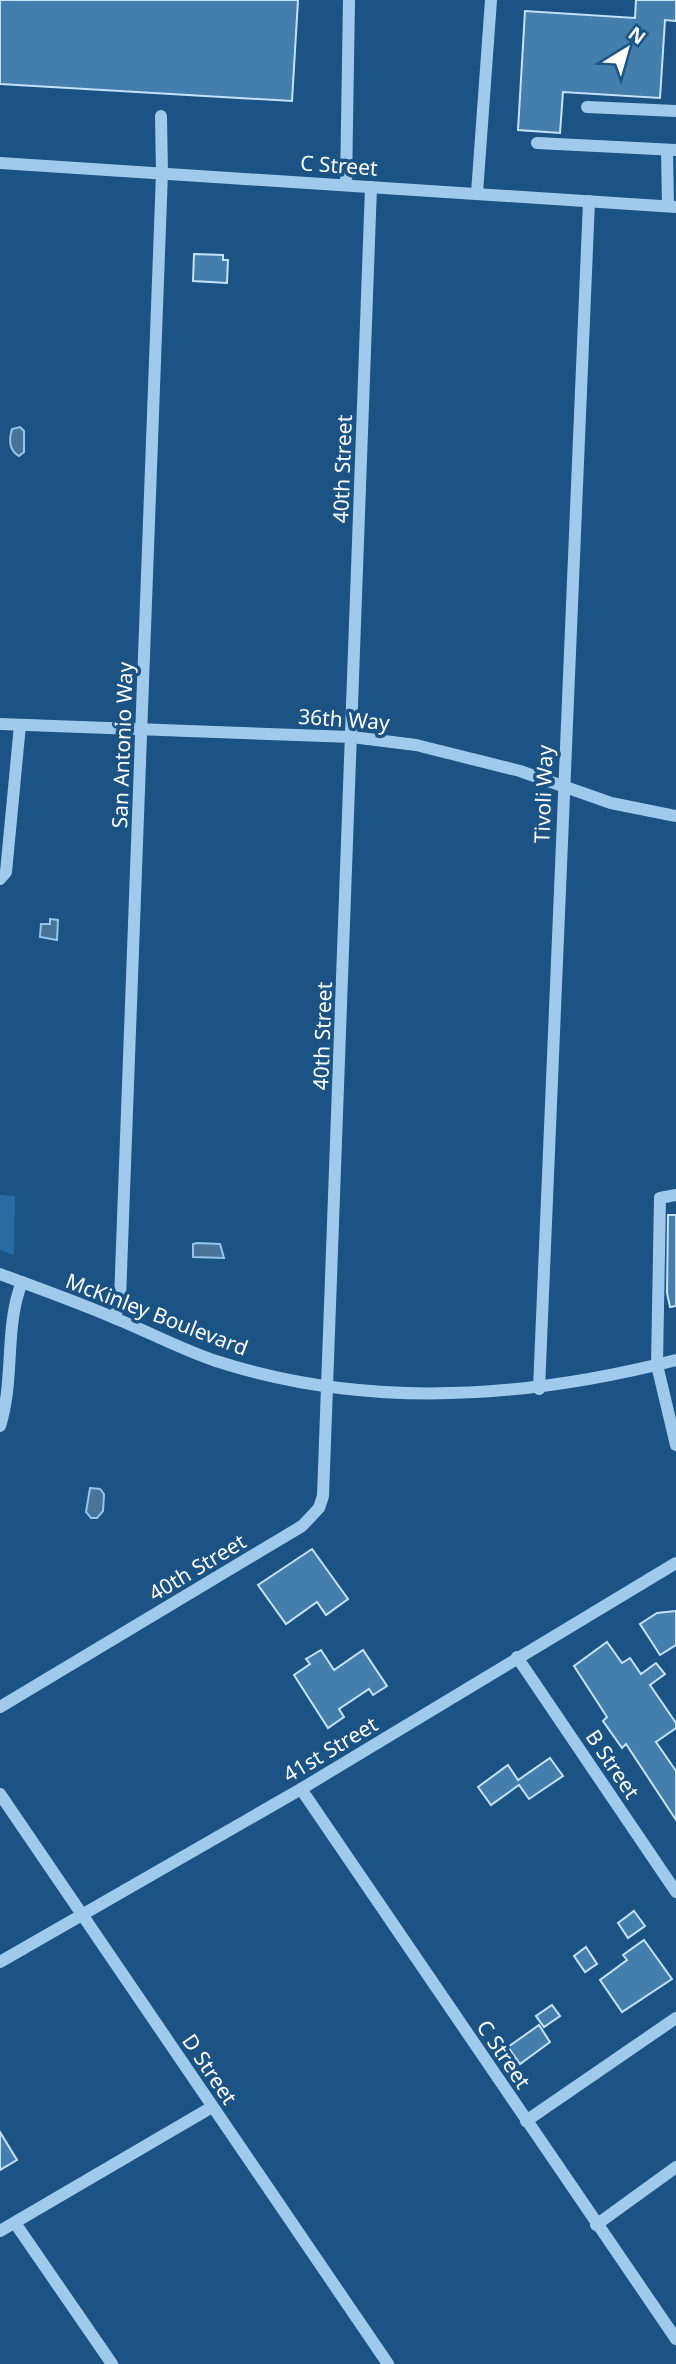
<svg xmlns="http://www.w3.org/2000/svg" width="676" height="2364" viewBox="0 0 676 2364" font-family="'Noto Sans',sans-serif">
	<rect width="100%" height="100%" fill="#1a5384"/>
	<!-- green -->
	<polygon fill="#296ca1" points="0,1195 15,1196 14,1255 0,1250"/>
	<!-- water -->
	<g fill="#497397" stroke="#93c6ee" stroke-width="2">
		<path d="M20 427 24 431V452L19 456C8 450 9 439 12 429Z"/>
		<polygon points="50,919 58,920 57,940 40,937 41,924 50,924"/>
		<polygon points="197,1243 220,1244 224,1258 193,1257 193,1244"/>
		<polygon points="90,1488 100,1489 104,1494 103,1511 97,1518 91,1518 86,1512"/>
	</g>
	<!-- building -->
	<g fill="#437ead" stroke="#c5e2f8" stroke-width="2">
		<polygon points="0,0 298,0 292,101 0,84"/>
		<polygon points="636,0 676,0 676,21 665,20 660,98 563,92 560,133 518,130 525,11 635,18"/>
		<polygon points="194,254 223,255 223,260 228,260 227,283 193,281"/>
		<polygon points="668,1215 676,1215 676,1306 670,1307 667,1293"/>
		<polygon points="312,1549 348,1599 326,1615 317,1602 286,1624 258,1585"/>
		<polygon points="676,1611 676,1645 660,1655 640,1624 657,1613"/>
		<polygon points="607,1642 622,1663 630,1658 641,1674 656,1663 665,1674 650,1685 676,1723 676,1728 656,1742 676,1771 676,1820 626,1744 622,1748 603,1721 607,1717 574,1666"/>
		<polygon points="321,1650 334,1670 363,1650 387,1686 373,1695 369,1689 339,1709 344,1717 328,1728 294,1675 310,1664 306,1659"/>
		<polygon points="550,1758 563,1776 529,1799 519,1785 491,1805 478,1787 508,1765 518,1780"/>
		<polygon points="634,1911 645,1926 628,1938 618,1923"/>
		<polygon points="644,1940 672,1979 622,2012 600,1980 627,1960 623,1955"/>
		<polygon points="586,1947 597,1964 585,1972 574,1956"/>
		<polygon points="552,2005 560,2016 544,2027 536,2016"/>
		<polygon points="539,2025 550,2042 520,2064 508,2047"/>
		<polygon points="0,2132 17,2160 0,2170"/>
	</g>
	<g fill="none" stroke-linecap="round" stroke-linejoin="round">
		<!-- minor -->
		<g stroke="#a0caeb" stroke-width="12">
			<polyline points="587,107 676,111"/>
			<polyline points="537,143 676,150"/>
			<polyline points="667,150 668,206"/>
			<polyline points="0,163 676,207"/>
			<polyline points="346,185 349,0"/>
			<polyline points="477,193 491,0"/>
			<polyline points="0,724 352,737 416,745 520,771 611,803 676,816"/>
			<polyline points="0,879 6,872 20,725"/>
			<polyline points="676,1195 660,1198 657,1365 676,1445"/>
			<path d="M0 1274C40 1289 80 1303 119 1320 151 1333 183 1350 216 1361 367 1410 524 1399 676 1360"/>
			<polyline points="115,1318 120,1299 162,173 161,116"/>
			<polyline points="539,1389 589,201"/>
			<path d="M0 1426C15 1379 4 1328 22 1282"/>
			<polyline points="517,1657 676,1892"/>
			<polyline points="0,1707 302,1526 319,1508 323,1496 371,187"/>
			<polyline points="301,1789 676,2339"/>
			<polyline points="0,1794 388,2364"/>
			<polyline points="0,1962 301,1789 676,1563"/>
			<polyline points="526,2121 676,2018"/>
			<polyline points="15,2223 112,2364"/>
			<polyline points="596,2225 676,2167"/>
			<polyline points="0,2231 212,2107"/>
		</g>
	</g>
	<g text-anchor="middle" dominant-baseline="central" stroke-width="7" stroke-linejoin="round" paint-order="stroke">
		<!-- street labels -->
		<g font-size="21" fill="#fff" stroke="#1a5384">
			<text transform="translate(339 165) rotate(4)">C Street</text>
			<text transform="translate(342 469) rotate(-88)">40th Street</text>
			<text transform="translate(344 719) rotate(4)">36th Way</text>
			<text transform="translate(122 745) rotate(-88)">San Antonio Way</text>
			<text transform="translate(543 794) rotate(-88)">Tivoli Way</text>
			<text transform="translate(322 1036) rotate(-88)">40th Street</text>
			<text transform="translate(157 1314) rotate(21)">McKinley Boulevard</text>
			<text transform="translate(197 1567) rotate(-31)">40th Street</text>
			<text transform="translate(330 1749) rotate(-31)">41st Street</text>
			<text transform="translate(613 1764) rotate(56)">B Street</text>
			<text transform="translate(504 2054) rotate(56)">C Street</text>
			<text transform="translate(210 2069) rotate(56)">D Street</text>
		</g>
	</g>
	<!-- north arrow -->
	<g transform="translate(627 49) rotate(37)" stroke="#1a5384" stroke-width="5" paint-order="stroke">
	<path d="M0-5L12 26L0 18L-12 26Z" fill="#ffffff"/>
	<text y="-10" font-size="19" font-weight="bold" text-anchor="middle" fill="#ffffff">N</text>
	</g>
</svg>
